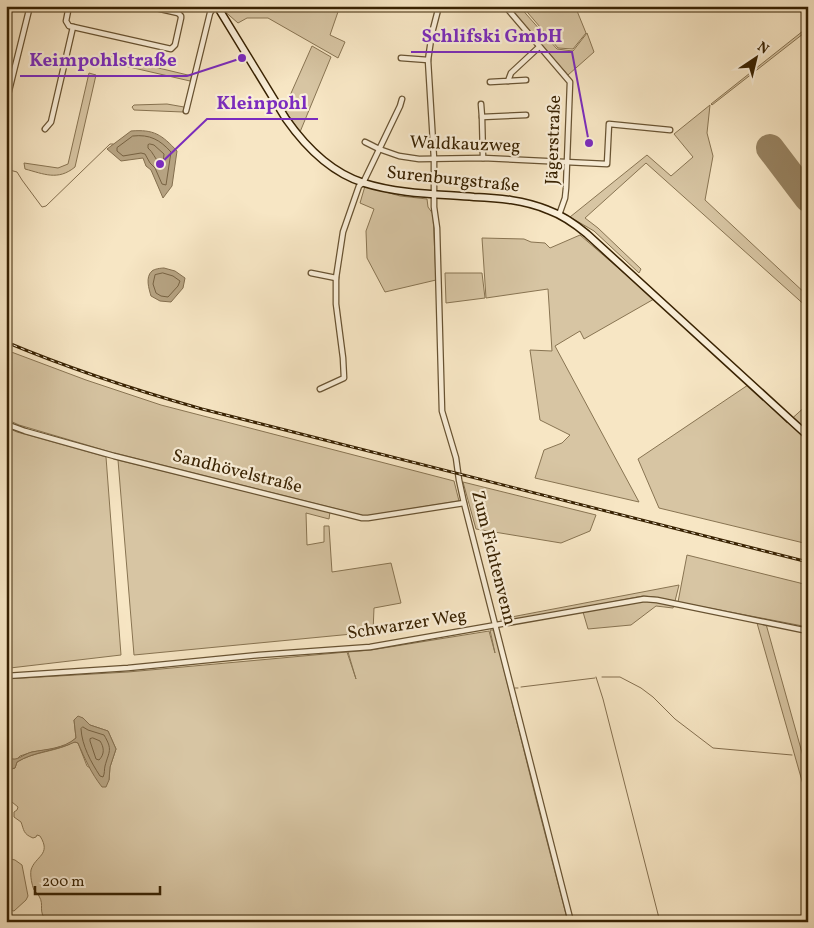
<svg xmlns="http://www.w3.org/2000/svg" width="814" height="928" viewBox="0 0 814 928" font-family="Vollkorn,serif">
	<rect width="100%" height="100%" fill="#f7e6c4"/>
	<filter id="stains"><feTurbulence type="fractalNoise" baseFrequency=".004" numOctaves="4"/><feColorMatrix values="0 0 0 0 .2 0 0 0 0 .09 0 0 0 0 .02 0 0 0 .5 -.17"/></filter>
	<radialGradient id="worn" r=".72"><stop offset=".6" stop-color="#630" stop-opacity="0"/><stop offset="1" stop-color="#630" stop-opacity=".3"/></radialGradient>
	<!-- green -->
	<g fill="#d7c5a3" stroke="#887452" fill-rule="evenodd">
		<polygon points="224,6 340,6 330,35 345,42 338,58 268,18 247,18 238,23 222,9"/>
		<polygon points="519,6 557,49 573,51 587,33 594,52 568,75 513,12"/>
		<polygon points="522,6 575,6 586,33 573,49 558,48"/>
		<polygon points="808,27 808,30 712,105 711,104"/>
		<polygon points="312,46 331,57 300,132 284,109"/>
		<polygon points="100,54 192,76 190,81 99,60"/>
		<path d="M89 73 96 75 75 167C58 181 44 174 25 169L24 163 58 168 68 164Z"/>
		<polygon points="167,104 184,107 183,112 134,110 132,107 134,105"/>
		<polygon points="710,105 707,133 713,156 705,200 808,296 808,308 646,163 585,218 598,228 641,269 639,273 594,231 570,217 647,155 671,176 693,157 674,134"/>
		<polygon points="365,186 400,196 427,199 428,207 433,214 436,280 385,292 367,258 366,231 374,209 360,203"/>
		<polygon points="580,235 654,299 584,339 580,331 555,346 639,502 535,478 544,450 562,443 570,435 540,420 530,350 552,351 548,289 486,298 482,238 524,239 531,242 545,243 550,248"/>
		<polygon points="445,273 482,273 485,298 446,303"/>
		<polygon points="6,350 86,380 161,405 454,481 459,501 365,516 114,453 19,425 6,419"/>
		<polygon points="748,385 787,423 808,404 808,544 659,508 638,459"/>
		<polygon points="6,427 17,432 106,457 121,655 10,668 6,635"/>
		<polygon points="118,460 330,512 329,519 306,513 307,545 324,542 324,526 329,526 332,572 391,563 401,603 374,608 373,632 134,655"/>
		<polygon points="463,482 596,515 590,531 561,543 476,529"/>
		<polygon points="687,555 808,585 808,627 678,602"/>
		<polygon points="679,585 675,601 654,597 643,596 502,623 501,619"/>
		<polygon points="644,601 659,602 674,606 673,608 656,606 631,625 588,629 583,612"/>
		<polygon points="757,623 766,624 808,774 808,802"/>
		<path d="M490 630H494L537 803 568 922H47C37 910 45 906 39 896 38 894 36 892 34 890 32 885 30 876 31 870 35 856 52 855 40 836L37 835 36 837 33 838C23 834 24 830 21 822L14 817V812L17 810 18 807 12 802 6 805V762L12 769 15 768 17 762C33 752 53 752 70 744L52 749 32 752 20 756 16 760 12 759 6 756V679L128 672 347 652 356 679 348 652 371 650 489 631 495 653ZM83 718 90 725 108 731 116 749 110 767 109 780 87 766 78 743 75 742 70 743 76 738 74 720Z"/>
		<polygon points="6,858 15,860 22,865 28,896 26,900 14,911 10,910 6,904"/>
	</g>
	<!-- water -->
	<g fill="#b6a382" stroke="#846f4f">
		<path d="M131 131C154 129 162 135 177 151L172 186 163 198 151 170 146 166 143 158 121 161 107 149Z"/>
		<path d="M164 268 175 271 185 278 183 288 171 302 160 301 151 296C149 289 145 277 152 271 154 269 161 268 164 268Z"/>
		<path d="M78 716 83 718 90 725 108 731 116 749 110 767 109 780 106 787H102C91 773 85 759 78 743L75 742C56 751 35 751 17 762L15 768 11 769C7 764 6 762 6 756 8 757 12 759 13 759 18 760 26 753 32 752 47 749 63 749 76 738L74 720Z"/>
	</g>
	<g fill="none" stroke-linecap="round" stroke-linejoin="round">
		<!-- shore -->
		<g stroke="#776242" stroke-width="1">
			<path d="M133 136C150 134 160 140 171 152L166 185 162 184 155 168 150 163 145 154 141 153 123 156 117 151V148Z"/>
			<path d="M150 144 154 145 164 154 163 164H160C155 159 153 152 148 148V145Z"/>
			<polygon points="163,273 173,276 180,281 178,286 168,297 161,296 156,293 153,284 155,275"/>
			<path d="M83 727 88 730 104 735C113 750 109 751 105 766 104 770 105 773 103 777L100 776C91 762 82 746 81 729Z"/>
			<path d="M93 738 100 741C104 747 105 754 99 760L96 759 90 741V739Z"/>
		</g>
		<!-- stream -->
		<g stroke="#846f4f" stroke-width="1">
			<polyline points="6,169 17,172 22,180 42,207 46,206 110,144 113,144"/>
			<polyline points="596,677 603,699 660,922"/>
			<polyline points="602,677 620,677 641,688 653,697 675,719 713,748 792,755"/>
			<polyline points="521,687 595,678"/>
			<polyline points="515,688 518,688"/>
		</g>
		<!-- runway -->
		<polyline stroke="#988463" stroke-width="28" points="770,148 808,198"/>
		<defs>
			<g id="street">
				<polyline points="69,6 66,21 69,26 171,49 175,45 181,18 181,16 178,13 147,6"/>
				<polyline points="439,6 432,33 428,60 434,159 434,207 437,228 442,411 456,458 459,480 464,503 571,922"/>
				<polyline points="505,6 570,82 566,188 565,198 559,215"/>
				<polyline points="804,6 808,10"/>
				<polyline points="401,58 428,60"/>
				<polyline points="508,81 526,80"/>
				<polyline points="490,82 508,81 511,73 539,47"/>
				<polyline points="6,103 30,6"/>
				<polyline points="481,104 482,117 483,158"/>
				<polyline points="186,111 210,13 215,6"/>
				<polyline points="482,117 526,115"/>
				<polyline points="45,129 51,122 73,27"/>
				<polyline points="365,142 379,149 399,156 419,159 483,158 607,164 609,124 670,130"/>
				<polyline points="311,273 336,278"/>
				<polyline points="320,389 344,378 343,358 336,304 336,278 343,232 359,186 363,183 400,106 402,99"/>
				<polyline points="6,424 25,431 114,456 362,518 368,518 464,503"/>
				<polyline points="6,676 128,668 259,655 370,647 644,599 657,600 808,631"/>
			</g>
			<path id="secondary" d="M217 6 286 119C305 146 332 173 364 183 399 194 437 194 474 197 499 198 524 200 548 210 562 215 575 224 587 234L808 436"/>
		</defs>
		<!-- street casing -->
		<use href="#street" stroke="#685332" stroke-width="7"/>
		<!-- secondary casing -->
		<use href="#secondary" stroke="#382202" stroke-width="9"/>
		<!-- street -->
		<use href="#street" stroke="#faefd9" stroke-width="4.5"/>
		<!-- secondary -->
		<use href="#secondary" stroke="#faefd9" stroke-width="6"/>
		<defs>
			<path id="rail" d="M6 342C70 369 135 390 202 409L808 562"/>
		</defs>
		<!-- rail casing -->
		<use href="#rail" stroke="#382202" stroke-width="3"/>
		<!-- rail -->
		<use href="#rail" stroke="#faefd9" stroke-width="1" stroke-dasharray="4" stroke-linecap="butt"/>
	</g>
	<g text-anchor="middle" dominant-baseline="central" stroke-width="4.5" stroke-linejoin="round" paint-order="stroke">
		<!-- street labels -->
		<g font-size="18" fill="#382202" stroke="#faefd9">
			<text transform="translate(554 140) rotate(-88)">Jägerstraße</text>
			<text transform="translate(465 145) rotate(2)">Waldkauzweg</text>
			<text transform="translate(453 180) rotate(6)">Surenburgstraße</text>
			<text transform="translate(237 472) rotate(14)">Sandhövelstraße</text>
			<text transform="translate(493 558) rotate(76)">Zum Fichtenvenn</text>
			<text transform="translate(407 625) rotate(-9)">Schwarzer Weg</text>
		</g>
	</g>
	<!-- callouts -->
	<path fill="none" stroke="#7b2cbf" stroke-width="2" d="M589 143L572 52H411M242 58L187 76H20M160 164L207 119H318"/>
	<g fill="#7b2cbf" stroke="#faefd9" stroke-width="2">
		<circle cx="589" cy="143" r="5"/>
		<circle cx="242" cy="58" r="5"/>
		<circle cx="160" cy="164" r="5"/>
	</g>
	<g font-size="19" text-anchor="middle" font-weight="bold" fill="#7b2cbf" stroke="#faefd9" stroke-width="4.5" stroke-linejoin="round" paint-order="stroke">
		<text x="492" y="42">Schlifski GmbH</text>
		<text x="103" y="66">Keimpohlstraße</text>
		<text x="262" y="109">Kleinpohl</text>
	</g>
	<!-- margin -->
	<rect width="814" height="928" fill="none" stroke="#f7e6c4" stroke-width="25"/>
	<rect x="8" y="8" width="799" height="913" fill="none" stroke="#382202" stroke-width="2.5"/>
	<rect x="12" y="12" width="789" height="903" fill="none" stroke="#382202"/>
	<!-- north arrow -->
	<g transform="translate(756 58) rotate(35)" stroke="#faefd9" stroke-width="4" paint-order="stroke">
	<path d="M0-4L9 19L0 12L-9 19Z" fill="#382202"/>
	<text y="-8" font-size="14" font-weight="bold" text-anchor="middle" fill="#382202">N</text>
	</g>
	<!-- scale -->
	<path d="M35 886v8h125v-8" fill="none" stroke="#382202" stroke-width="2.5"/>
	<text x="42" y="886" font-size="15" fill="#382202" stroke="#faefd9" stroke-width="4" paint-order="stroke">200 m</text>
	<rect width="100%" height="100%" filter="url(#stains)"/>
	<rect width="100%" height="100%" fill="url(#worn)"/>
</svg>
